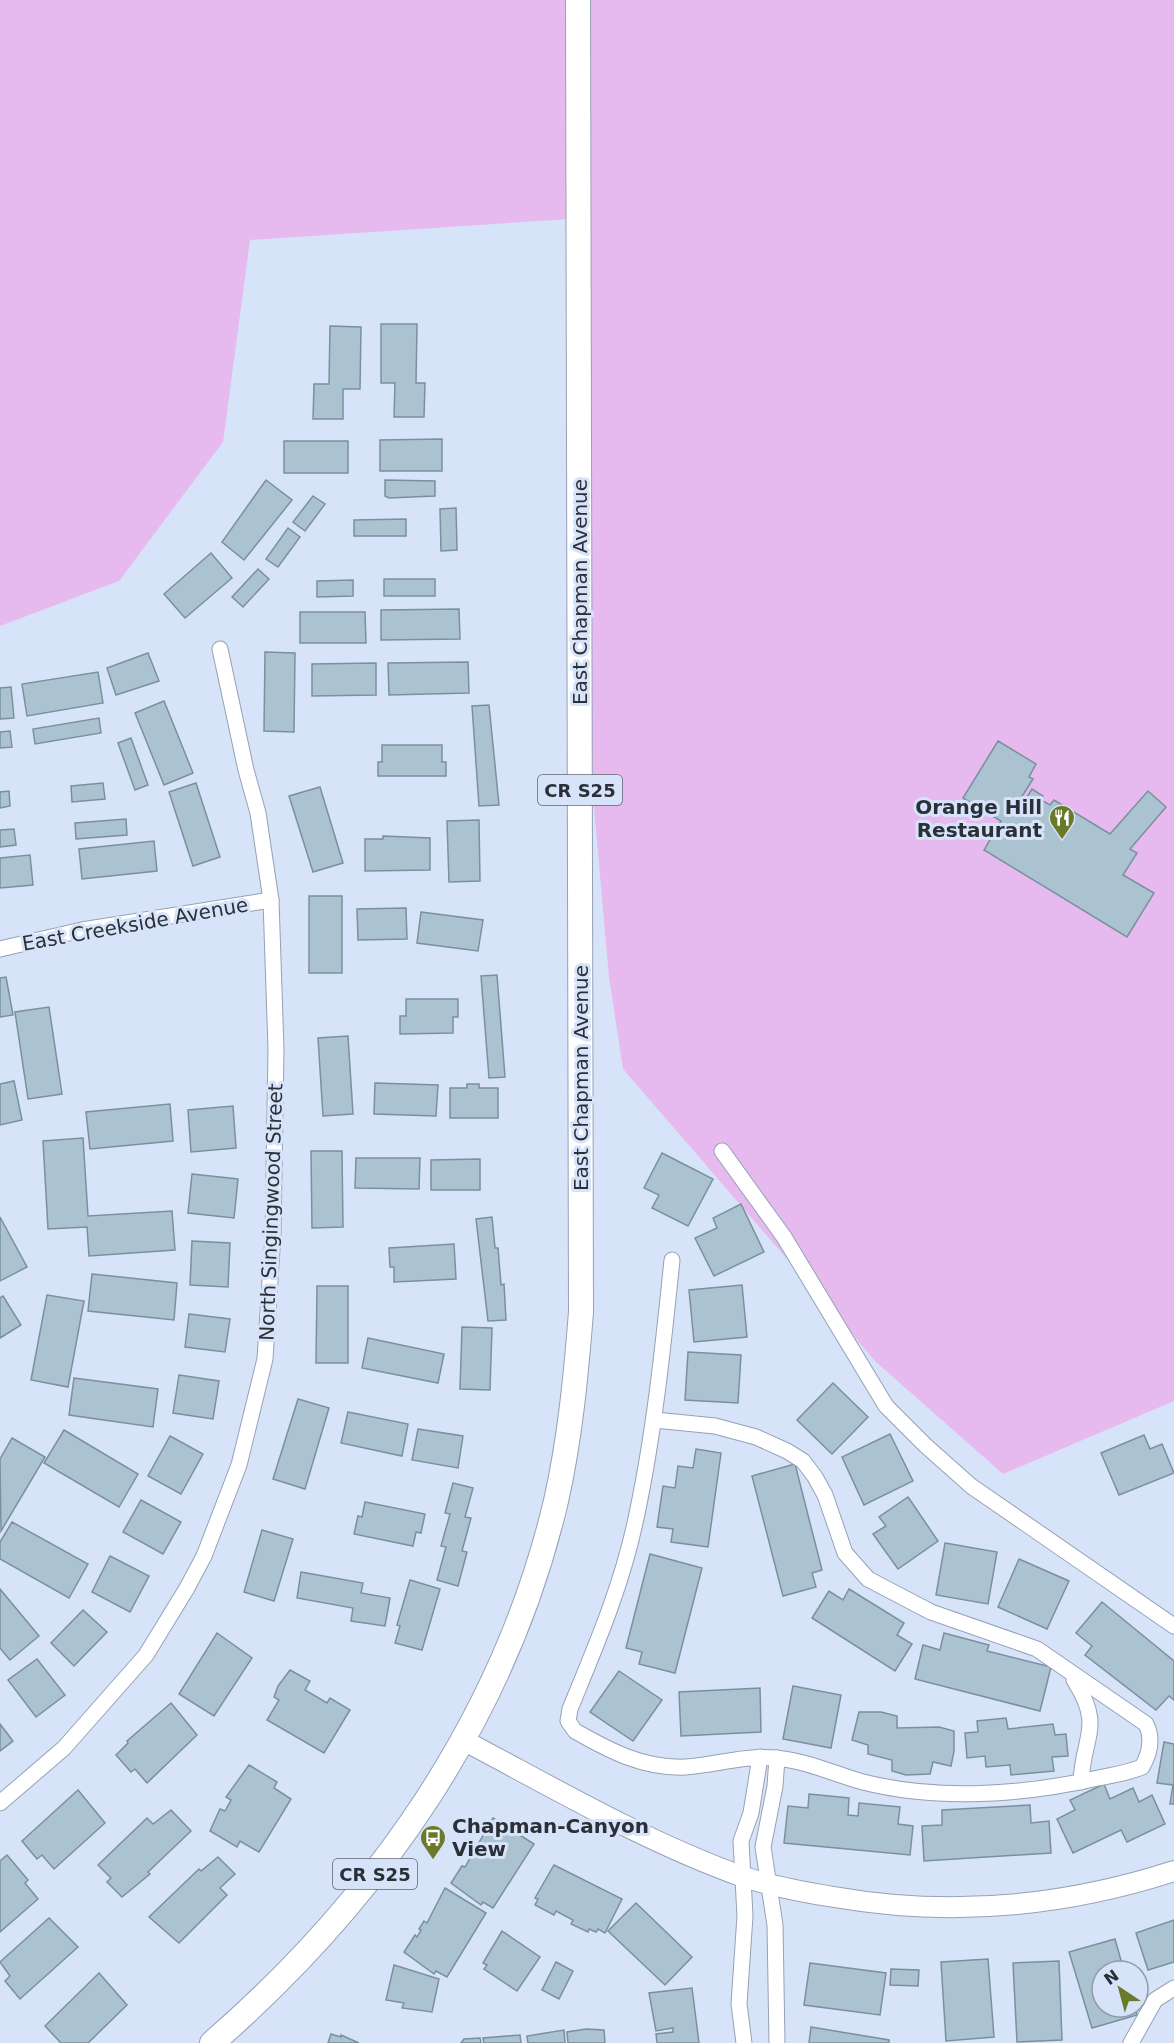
<svg xmlns="http://www.w3.org/2000/svg" width="1174" height="2043" viewBox="0 0 1174 2043" font-family="'DejaVu Sans',sans-serif">
	<rect width="100%" height="100%" fill="#d7e3f9"/>
	<!-- green -->
	<polygon fill="#e7baef" points="0,0 1174,0 1174,1401 1003,1474 876,1362 623,1069 609,977 577,616 569,219 250,240 223,442 119,581 0,626"/>
	<!-- building -->
	<g fill="#abc3d1" stroke="#7a909e" stroke-width="1.5">
		<polygon points="381,324 417,324 416,383 425,383 424,417 394,417 395,383 381,383"/>
		<polygon points="330,326 361,327 360,389 343,389 343,419 313,419 314,384 329,384"/>
		<polygon points="442,439 442,471 380,471 380,440"/>
		<rect x="284" y="441" width="64" height="32"/>
		<polygon points="266,480 292,500 244,560 222,542"/>
		<polygon points="385,480 435,481 435,496 389,498 385,496"/>
		<polygon points="313,496 325,504 305,531 293,522"/>
		<polygon points="456,508 457,550 441,551 440,509"/>
		<polygon points="406,519 406,536 354,536 354,520"/>
		<polygon points="288,528 300,537 278,567 266,559"/>
		<polygon points="211,553 232,578 185,618 164,594"/>
		<polygon points="258,569 269,579 243,607 232,597"/>
		<rect x="384" y="579" width="51" height="17"/>
		<polygon points="353,580 353,596 317,597 317,581"/>
		<polygon points="459,609 460,639 381,640 381,610"/>
		<polygon points="300,612 365,612 366,643 300,643"/>
		<polygon points="265,652 295,653 294,732 264,731"/>
		<polygon points="148,653 159,681 116,695 107,668"/>
		<polygon points="468,662 469,693 389,695 388,663"/>
		<polygon points="376,663 376,695 312,696 312,664"/>
		<polygon points="98,672 103,703 27,716 22,684"/>
		<polygon points="11,687 14,718 0,719 0,688"/>
		<polygon points="164,701 193,773 164,785 135,713"/>
		<polygon points="489,705 499,805 479,806 472,706"/>
		<polygon points="99,718 101,733 35,744 33,729"/>
		<polygon points="10,731 12,747 0,748 0,732"/>
		<polygon points="131,738 148,785 135,790 118,743"/>
		<polygon points="998,741 1036,764 1029,777 1033,779 1021,798 1025,800 1032,789 1043,796 1041,800 1050,805 1054,800 1110,834 1148,791 1166,807 1130,849 1137,853 1123,875 1154,893 1127,937 984,850 1001,821 963,798"/>
		<polygon points="382,745 442,745 442,762 446,762 446,776 378,776 378,762 382,762"/>
		<polygon points="103,783 105,799 72,802 71,786"/>
		<polygon points="196,783 220,857 193,866 169,792"/>
		<polygon points="320,787 343,863 313,872 289,796"/>
		<polygon points="9,791 10,806 0,808 0,792"/>
		<polygon points="126,819 127,835 76,839 75,823"/>
		<polygon points="479,820 480,881 449,882 447,821"/>
		<polygon points="14,829 16,845 0,847 0,830"/>
		<polygon points="383,836 430,838 430,870 365,871 365,839 383,839"/>
		<polygon points="154,841 157,871 82,879 79,849"/>
		<polygon points="30,855 33,885 0,888 0,858"/>
		<rect x="309" y="896" width="33" height="77"/>
		<polygon points="406,908 407,939 358,940 357,909"/>
		<polygon points="421,912 483,920 478,951 417,943"/>
		<polygon points="497,975 505,1077 489,1078 481,976"/>
		<polygon points="6,977 13,1015 0,1017 0,978"/>
		<polygon points="406,999 458,999 458,1017 453,1017 453,1033 400,1034 400,1016 406,1016"/>
		<polygon points="49,1007 62,1094 28,1099 15,1012"/>
		<polygon points="348,1036 353,1114 323,1116 318,1038"/>
		<polygon points="14,1081 22,1120 0,1125 0,1084"/>
		<polygon points="375,1083 438,1085 436,1116 374,1114"/>
		<polygon points="467,1084 479,1084 479,1088 498,1088 498,1118 450,1118 450,1088 467,1088"/>
		<polygon points="170,1104 173,1141 90,1149 86,1112"/>
		<polygon points="233,1106 236,1148 191,1152 188,1110"/>
		<polygon points="83,1138 88,1216 172,1211 175,1250 89,1256 87,1227 48,1229 43,1141"/>
		<polygon points="311,1151 342,1151 343,1227 312,1228"/>
		<polygon points="662,1153 713,1179 688,1226 652,1208 659,1195 644,1188"/>
		<polygon points="356,1158 420,1158 419,1189 355,1188"/>
		<polygon points="480,1159 480,1190 431,1190 431,1160"/>
		<polygon points="192,1174 238,1179 234,1218 188,1213"/>
		<polygon points="741,1204 764,1252 714,1276 695,1238 717,1228 713,1218"/>
		<polygon points="0,1217 27,1267 0,1281"/>
		<polygon points="492,1217 495,1248 498,1248 501,1285 504,1284 506,1320 488,1321 476,1219"/>
		<polygon points="192,1241 230,1243 228,1287 190,1285"/>
		<polygon points="454,1244 456,1279 394,1282 394,1267 390,1267 389,1248"/>
		<polygon points="92,1274 177,1283 174,1320 88,1311"/>
		<polygon points="742,1285 747,1337 694,1342 689,1290"/>
		<polygon points="317,1286 348,1286 348,1363 316,1363"/>
		<polygon points="47,1295 84,1301 68,1387 31,1380"/>
		<polygon points="3,1296 21,1325 0,1338 0,1298"/>
		<polygon points="189,1314 230,1319 225,1352 185,1347"/>
		<polygon points="462,1327 492,1328 490,1390 460,1389"/>
		<polygon points="368,1338 444,1354 438,1383 362,1368"/>
		<polygon points="688,1352 741,1355 738,1403 685,1400"/>
		<polygon points="179,1375 219,1381 213,1419 173,1413"/>
		<polygon points="74,1378 158,1389 153,1427 69,1415"/>
		<polygon points="833,1383 868,1417 832,1454 797,1420"/>
		<polygon points="298,1399 329,1408 305,1489 273,1479"/>
		<polygon points="348,1412 408,1424 402,1456 341,1443"/>
		<polygon points="418,1429 463,1436 458,1468 412,1460"/>
		<polygon points="64,1430 138,1474 119,1507 44,1463"/>
		<polygon points="890,1434 913,1481 864,1505 842,1457"/>
		<polygon points="1144,1435 1150,1449 1162,1444 1174,1473 1119,1495 1101,1453"/>
		<polygon points="170,1436 203,1454 181,1494 148,1476"/>
		<polygon points="12,1438 45,1457 1,1531 0,1459"/>
		<polygon points="696,1449 721,1453 708,1547 671,1542 673,1529 657,1527 663,1486 675,1488 678,1466 693,1468"/>
		<polygon points="795,1464 822,1570 812,1573 816,1587 783,1596 752,1476"/>
		<polygon points="453,1483 473,1488 465,1517 471,1518 462,1551 467,1552 458,1586 437,1580 446,1547 441,1546 450,1514 445,1513"/>
		<polygon points="908,1497 938,1541 898,1569 873,1534 886,1526 879,1517"/>
		<polygon points="141,1500 181,1522 163,1554 123,1532"/>
		<polygon points="365,1502 425,1514 421,1533 416,1532 413,1546 354,1534 358,1516 362,1517"/>
		<polygon points="12,1522 88,1564 69,1598 0,1559 0,1542"/>
		<polygon points="262,1530 293,1539 274,1601 244,1592"/>
		<polygon points="945,1543 997,1552 988,1604 936,1595"/>
		<polygon points="650,1554 702,1568 675,1673 639,1664 642,1652 626,1648"/>
		<polygon points="110,1556 149,1576 130,1612 92,1592"/>
		<polygon points="1019,1559 1069,1581 1047,1629 998,1607"/>
		<polygon points="301,1572 363,1583 361,1593 390,1598 385,1626 351,1621 353,1608 297,1598"/>
		<polygon points="410,1580 440,1589 422,1650 395,1643 400,1626 397,1625"/>
		<polygon points="0,1589 39,1636 10,1660 0,1648"/>
		<polygon points="849,1589 904,1623 897,1635 912,1644 895,1671 812,1618 829,1591 843,1600"/>
		<polygon points="1102,1602 1174,1661 1174,1700 1169,1696 1156,1710 1085,1655 1092,1646 1076,1633"/>
		<polygon points="83,1610 107,1632 74,1666 51,1643"/>
		<polygon points="217,1633 252,1658 214,1716 179,1694"/>
		<polygon points="944,1633 989,1645 987,1651 1051,1667 1040,1711 915,1679 923,1645 940,1650"/>
		<polygon points="37,1659 65,1695 36,1717 8,1680"/>
		<polygon points="290,1670 310,1681 305,1690 327,1703 330,1698 350,1710 324,1753 267,1720 279,1700 274,1697 278,1686"/>
		<polygon points="619,1671 662,1700 633,1741 590,1712"/>
		<polygon points="793,1686 841,1695 831,1748 783,1739"/>
		<polygon points="760,1688 761,1732 681,1736 679,1692"/>
		<polygon points="171,1703 197,1735 147,1783 135,1769 131,1772 116,1755 128,1743 127,1741"/>
		<polygon points="859,1712 881,1712 897,1716 897,1728 939,1727 954,1731 954,1751 951,1766 933,1762 930,1774 906,1775 892,1771 892,1760 868,1754 868,1745 852,1740"/>
		<polygon points="1006,1718 1008,1729 1053,1724 1055,1735 1066,1734 1068,1756 1052,1757 1054,1771 1011,1775 1010,1765 986,1767 985,1756 967,1758 965,1733 978,1732 977,1721"/>
		<polygon points="0,1724 13,1741 0,1751"/>
		<polygon points="1164,1742 1174,1744 1174,1804 1170,1804 1173,1785 1157,1783"/>
		<polygon points="249,1765 277,1782 274,1788 291,1799 259,1852 240,1841 237,1847 210,1831 220,1809 225,1811 231,1800 226,1797"/>
		<polygon points="1104,1784 1110,1799 1133,1788 1139,1802 1152,1795 1165,1824 1127,1842 1121,1830 1073,1853 1057,1819 1075,1810 1070,1800"/>
		<polygon points="78,1790 105,1823 54,1869 42,1855 37,1859 22,1841"/>
		<polygon points="809,1794 849,1798 848,1815 858,1816 859,1803 900,1807 898,1824 913,1826 910,1855 784,1843 788,1806 808,1808"/>
		<polygon points="1030,1805 1031,1823 1049,1821 1051,1853 924,1861 922,1826 942,1825 942,1810"/>
		<polygon points="171,1810 191,1831 148,1872 150,1874 122,1897 107,1882 111,1878 98,1865 147,1818 153,1824"/>
		<polygon points="493,1818 534,1844 493,1908 483,1902 481,1905 451,1883 462,1866 465,1867"/>
		<polygon points="7,1855 28,1880 25,1883 38,1899 0,1932 0,1861"/>
		<polygon points="218,1857 235,1874 220,1888 227,1895 179,1943 149,1917 199,1869 201,1871"/>
		<polygon points="554,1865 622,1899 605,1933 598,1929 596,1932 589,1929 588,1932 571,1924 573,1920 556,1911 554,1915 535,1905 538,1899 535,1898"/>
		<polygon points="445,1888 486,1913 447,1977 436,1971 434,1974 404,1952 415,1935 417,1937 421,1930 419,1929 424,1921 427,1923"/>
		<polygon points="636,1903 692,1957 665,1985 608,1931"/>
		<polygon points="49,1918 78,1947 20,1999 5,1981 10,1976 0,1962"/>
		<polygon points="1174,1920 1174,1962 1148,1970 1136,1933"/>
		<polygon points="502,1931 540,1957 517,1991 484,1969 487,1965 483,1963"/>
		<polygon points="1115,1939 1124,1971 1102,1971 1102,2007 1135,2007 1137,2015 1092,2028 1069,1952"/>
		<polygon points="988,1959 994,2037 946,2041 941,1962"/>
		<polygon points="1059,1961 1062,2040 1017,2042 1013,1963"/>
		<polygon points="556,1962 573,1971 559,1999 542,1990"/>
		<polygon points="810,1963 886,1973 880,2015 804,2005"/>
		<polygon points="394,1965 439,1979 432,2012 402,2008 404,2003 386,2000"/>
		<polygon points="891,1969 919,1970 918,1986 890,1985"/>
		<polygon points="99,1973 127,2005 88,2043 61,2043 45,2026"/>
		<polygon points="692,1988 699,2043 657,2043 656,2034 673,2032 673,2028 656,2031 649,1993"/>
		<polygon points="811,2027 889,2040 889,2043 809,2043"/>
		<polygon points="586,2029 604,2030 605,2043 568,2043 567,2032"/>
		<polygon points="564,2030 565,2043 528,2043 527,2036"/>
		<polygon points="331,2034 341,2037 341,2035 359,2043 328,2043"/>
		<polygon points="520,2035 521,2043 484,2043 483,2038"/>
		<polygon points="480,2038 481,2043 461,2043 464,2039"/>
	</g>
	<g fill="none" stroke-linecap="round" stroke-linejoin="round">
		<defs>
			<g id="minor">
				<polyline points="0,949 82,930 271,900"/>
				<polyline points="722,1151 784,1237 886,1406 925,1445 971,1486 1174,1626"/>
				<path d="M655 1420 715 1426 756 1437 787 1451 803 1461 815 1477 825 1495 845 1553 868 1579 931 1612 1037 1649 1146 1724C1153 1738 1150 1753 1142 1767 1128 1773 1113 1775 1098 1778 1024 1795 938 1801 863 1782 834 1774 807 1761 776 1758 744 1755 716 1765 686 1767 644 1769 610 1751 575 1731L568 1721 570 1709C595 1648 621 1588 635 1523 654 1436 663 1348 672 1260"/>
				<path d="M1074 1680C1104 1727 1083 1735 1081 1782"/>
				<polyline points="777,1758 775,1786 763,1847 775,1925 777,2043"/>
				<polyline points="0,1803 64,1748 146,1655 187,1588 204,1556 239,1465 265,1359 273,1234 276,1049 271,900 258,813 246,770 220,649"/>
				<polyline points="744,2043 739,2004 745,1916 741,1841 751,1813 760,1757"/>
				<polyline points="1131,2043 1155,2000 1174,1988"/>
			</g>
			<path id="tertiary" d="M463 1740C554 1788 644 1841 741 1876 770 1886 803 1892 834 1897 949 1917 1063 1907 1174 1871"/>
			<path id="primary" d="M212 2043C378 1899 505 1717 556 1501 570 1439 576 1375 581 1312L578 0"/>
		</defs>
		<!-- minor casing -->
		<use href="#minor" stroke="#96a1b5" stroke-width="17"/>
		<!-- tertiary casing -->
		<use href="#tertiary" stroke="#96a1b5" stroke-width="22"/>
		<!-- primary casing -->
		<use href="#primary" stroke="#96a1b5" stroke-width="26"/>
		<!-- minor -->
		<use href="#minor" stroke="#fff" stroke-width="15"/>
		<!-- tertiary -->
		<use href="#tertiary" stroke="#fff" stroke-width="20"/>
		<!-- primary -->
		<use href="#primary" stroke="#fff" stroke-width="24"/>
	</g>
	<!-- icons -->
	<defs>
		<symbol id="restaurant-pin" viewBox="-11 -11 22 30"><path d="M0 17L-7.5 6A9.5 9.5 0 1 1 7.5 6Z" fill="#6b7a28" stroke="#d7e3f9"/><path d="M-5-6h1v4h1v-4h1v4h1v-4h1v5L-1.5 .5V6h-2V.5L-5-1ZM5-6V6H3V1.5H1.5Q1.5-4 5-6Z" fill="#fff"/></symbol>
		<symbol id="bus-pin" viewBox="-11 -11 22 30"><path d="M0 17L-7.5 6A9.5 9.5 0 1 1 7.5 6Z" fill="#6b7a28" stroke="#d7e3f9"/><path d="M-5-6H5V4H4V6H2V4H-2V6H-4V4H-5ZM-3.5-4V0h7V-4ZM-3.5 1.2v1.5H-2V1.2ZM2 1.2v1.5H3.5V1.2Z" fill="#fff"/></symbol>
	</defs>
	<g fill-rule="evenodd">
		<use href="#restaurant-pin" x="1047" y="803" width="30" height="40"/>
		<use href="#bus-pin" x="418" y="1823" width="30" height="40"/>
	</g>
	<g text-anchor="middle" dominant-baseline="central" stroke-width="6" stroke-linejoin="round" paint-order="stroke">
		<!-- shield labels -->
		<g fill="#d7e3f9" stroke="#5f6672" stroke-width="1.5">
			<rect x="538" y="775" width="84" height="30" rx="4.5"/>
			<rect x="333" y="1859" width="84" height="30" rx="4.5"/>
		</g>
		<g font-size="18" font-weight="bold" fill="#2b3038">
			<text x="580" y="790">CR S25</text>
			<text x="375" y="1874">CR S25</text>
		</g>
		<!-- street labels -->
		<g font-size="20" fill="#2b3038" stroke="#d7e3f9">
			<text transform="translate(580 592) rotate(-90)">East Chapman Avenue</text>
			<text transform="translate(135 924) rotate(-10)">East Creekside Avenue</text>
			<text transform="translate(581 1078) rotate(-90)">East Chapman Avenue</text>
			<text transform="translate(271 1212) rotate(-88)">North Singingwood Street</text>
		</g>
		<!-- poi labels -->
		<g font-size="20" font-weight="bold" fill="#2b3038" stroke="#d7e3f9" text-anchor="end">
			<text x="1042" y="807">Orange Hill<tspan x="1042" dy="23">Restaurant</tspan></text>
			<text x="452" y="1826" text-anchor="start">Chapman-Canyon<tspan x="452" dy="23">View</tspan></text>
		</g>
	</g>
	<!-- north arrow -->
	<g transform="translate(1120 1989) rotate(324)"><circle r="28" fill="#d7e3f9" stroke="#929bac" stroke-width="1.5"/>
	<path d="M0-4.5L10 22L0 15L-10 22Z" fill="#6b7a28"/>
	<text y="-9" font-size="16" font-weight="bold" text-anchor="middle" fill="#2b3038">N</text>
	</g>
</svg>
